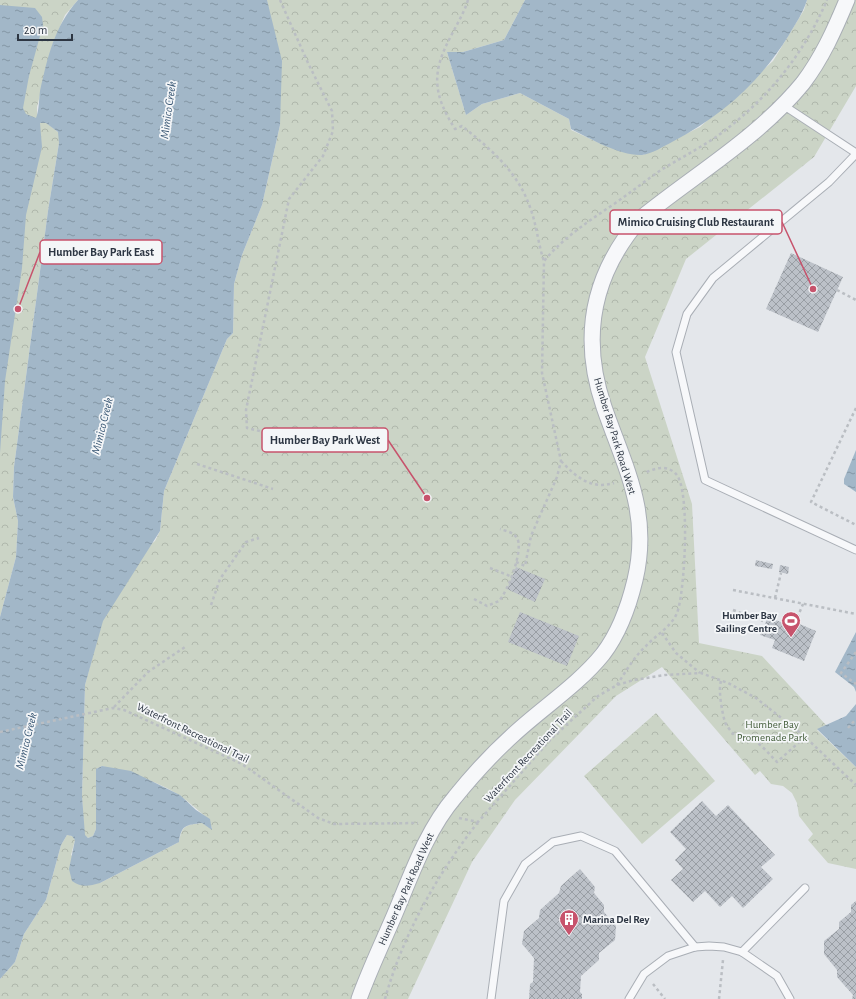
<svg xmlns="http://www.w3.org/2000/svg" width="856" height="999" viewBox="0 0 856 999" font-family="'Alegreya Sans',sans-serif">
	<defs>
		<pattern id="park-crowns" width="20" height="18" patternUnits="userSpaceOnUse"><rect width="20" height="18" fill="#cbd4c6"/><path d="M2 6a3 3 0 1 1 6 0M12 15a3 3 0 1 1 6 0" fill="none" stroke="#afb7ab"/></pattern>
		<pattern id="water-ripples" width="26" height="14" patternUnits="userSpaceOnUse"><rect width="26" height="14" fill="#a2b7c8"/><path d="M2 4q2-2 4 0t4 0M15 11q2-2 4 0t4 0" fill="none" stroke="#8496a4"/></pattern>
		<pattern id="building-cross-hatch" width="8" height="8" patternUnits="userSpaceOnUse"><rect width="8" height="8" fill="#bcc1c8"/><path d="M0 0l8 8M0 8l8-8" fill="none" stroke="#999ea4"/></pattern>
	</defs>
	<rect width="100%" height="100%" fill="#e4e7eb"/>
	<!-- park -->
	<g fill="url(#park-crowns)">
		<polygon points="0,0 78,0 65,15 53,43 37,107 37,115 59,133 59,143 48,211 14,467 13,497 18,521 16,557 0,617"/>
		<path d="M267 0H525L504 40 463 52H447L466 115 482 104 520 93 569 119 571 130 606 146 643 155 700 127 773 61 804 10 807 0H856V86L814 157 686 259 645 357 692 504 699 643 762 656 826 725 817 730 856 767V869L828 863 808 840 813 834 799 816 797 803 792 793 783 786 771 784 760 771 755 775 662 667 616 696 515 800 472 862 408 999H0V979L15 962 24 934 46 900 61 845 67 835 73 836 75 840 71 855 100 883 179 842C182 825 186 825 202 823L212 829 209 819C199 812 191 803 180 796 158 780 127 774 102 766L96 769V829L93 836 88 838 84 835 82 796 85 685 114 575 155 541 160 531 164 491 227 339 233 333 234 284 242 255 262 205 280 125Z"/>
		<polygon points="656,713 715,781 642,844 584,776"/>
	</g>
	<!-- water -->
	<g fill="url(#water-ripples)">
		<path d="M78 0H267L282 61 280 125 262 205 242 255 234 284 233 333 227 339 164 491 160 531 103 621 85 685 82 796 85 835 88 838 93 836 96 829V769L102 766 131 771 180 795 196 810 210 819 212 830 202 823C186 825 181 825 179 842L100 883C89 886 82 888 72 881L69 869 75 840 72 836 67 835 61 845 46 900 24 934 15 962 0 979V617L16 557 18 521 13 497 14 467 48 211 59 143 58 132 46 123H40L42 147 26 215 22 268 5 381 0 453V5L35 8 42 17 43 25 29 76 23 108 26 114 36 118C39 111 39 99 40 91 48 56 54 27 78 0Z"/>
		<path d="M525 0H807C803 13 796 23 789 35 759 83 723 115 672 142 664 146 652 154 642 155 620 156 591 139 571 129L569 119 520 93 482 104 466 115 447 52H463L504 40Z"/>
		<polygon points="856,450 856,492 844,484 844,479"/>
		<polygon points="856,632 856,692 854,687 835,672"/>
		<polygon points="856,704 856,767 817,729 846,716"/>
	</g>
	<!-- building -->
	<g fill="url(#building-cross-hatch)">
		<polygon points="791,253 843,277 818,332 766,309"/>
		<polygon points="756,560 773,564 772,569 755,566"/>
		<polygon points="780,565 789,567 788,574 779,572"/>
		<polygon points="516,567 545,579 535,602 507,589"/>
		<polygon points="520,612 579,636 567,666 508,642"/>
		<polygon points="768,617 786,624 788,619 816,631 804,661 772,648 775,640 760,635"/>
		<polygon points="702,801 716,816 728,805 775,855 761,867 773,879 743,908 732,896 720,907 705,891 693,902 671,880 683,869 675,860 686,849 670,832"/>
		<polygon points="580,869 595,887 594,893 604,905 604,912 616,926 615,940 599,953 599,960 581,976 580,992 582,994 582,999 529,999 530,984 533,982 534,958 522,944 524,931 539,918 540,910 559,893 561,886"/>
		<polygon points="856,901 856,999 852,999 853,995 837,977 837,970 824,954 824,941 839,929 839,922 851,912 851,905"/>
	</g>
	<g fill="none" stroke-linecap="round" stroke-linejoin="round">
		<defs>
			<g id="lane">
				<polyline points="783,105 856,153"/>
				<polyline points="856,154 829,182 713,278 687,314 676,352 705,480 856,550"/>
				<polyline points="742,952 805,888"/>
				<polyline points="491,999 504,901 525,864 553,842 581,836 615,851 695,947"/>
				<polyline points="629,999 644,974 668,956 695,947 709,946 724,947 742,952 777,976 790,999"/>
			</g>
			<path id="street" d="M359 999C369 971 382 944 394 916 411 876 426 831 455 797 472 776 493 753 513 735 542 708 578 685 603 654 619 633 629 605 635 580 651 512 625 468 604 407 580 337 592 275 640 219 694 175 758 138 803 83 822 58 835 29 847 0"/>
		</defs>
		<!-- lane casing -->
		<use href="#lane" stroke="#a9aeb5" stroke-width="9"/>
		<!-- street casing -->
		<use href="#street" stroke="#a9aeb5" stroke-width="17"/>
		<!-- path -->
		<g stroke="#babec3" stroke-width="2.5" stroke-dasharray="3 3" stroke-linecap="butt">
			<polyline points="280,0 308,63 332,111 333,131 323,156 289,199 246,410 247,428 289,438"/>
			<path d="M468 0C464 13 457 24 451 36 431 73 433 94 455 129L462 126C492 150 519 173 531 210 537 227 538 244 544 261"/>
			<polyline points="837,290 856,300"/>
			<polyline points="856,408 811,502 856,525"/>
			<path d="M561 461C576 477 591 490 614 483"/>
			<polyline points="197,464 273,489"/>
			<path d="M516 562 525 566 531 536 557 477 561 461 542 373 544 261C564 237 589 221 614 204 630 193 645 181 661 170 679 159 698 149 716 137 765 102 803 56 827 0"/>
			<polyline points="490,568 510,576"/>
			<polyline points="733,590 856,614"/>
			<polyline points="775,598 781,573"/>
			<path d="M474 599 487 606 499 601C508 591 524 549 517 538 513 532 506 531 500 529"/>
			<polyline points="211,605 220,579 246,542 259,538"/>
			<polyline points="733,610 763,621"/>
			<polyline points="795,623 803,604"/>
			<polyline points="662,633 676,653 700,673"/>
			<polyline points="856,652 841,673 856,684"/>
			<path d="M721 681C718 690 722 712 725 722 727 727 731 731 734 735 754 734 764 749 777 762L805 737"/>
			<path d="M617 685C626 671 634 657 646 646 656 635 671 627 677 613 685 593 691 485 675 473 665 464 654 469 644 473"/>
			<polyline points="114,707 148,672 185,647"/>
			<polyline points="848,728 856,719"/>
			<polyline points="0,732 113,708 124,710 242,764 318,818 334,824 418,823"/>
			<polyline points="459,818 478,822 552,738 598,696 617,685 634,680 665,675 701,673 728,683 756,698 803,735 856,785"/>
			<polyline points="653,984 665,999"/>
			<path d="M385 999C403 934 437 875 478 822"/>
			<polyline points="719,999 723,960"/>
		</g>
		<!-- lane -->
		<use href="#lane" stroke="#f7f8fa" stroke-width="7"/>
		<!-- street -->
		<use href="#street" stroke="#f7f8fa" stroke-width="15"/>
	</g>
	<!-- icons -->
	<defs>
		<symbol id="stadium-pin" viewBox="-11 -11 22 30"><path d="M0 17L-7.5 6A9.5 9.5 0 1 1 7.5 6Z" fill="#c7536c" stroke="#f4f6f8"/><path d="M0-5a6.5 5 0 1 0 0 10a6.5 5 0 1 0 0-10ZM-3.5-1.8h7v3.6h-7Z" fill="#fff"/></symbol>
		<symbol id="building-pin" viewBox="-11 -11 22 30"><path d="M0 17L-7.5 6A9.5 9.5 0 1 1 7.5 6Z" fill="#c7536c" stroke="#f4f6f8"/><path d="M-4-6H4V6H1V3H-1V6H-4ZM-2.5-4.3h1.7v1.8h-1.7ZM.8-4.3h1.7v1.8H.8ZM-2.5-1h1.7V.8h-1.7ZM.8-1h1.7V.8H.8Z" fill="#fff"/></symbol>
	</defs>
	<g fill-rule="evenodd">
		<use href="#stadium-pin" x="780" y="610" width="22" height="30"/>
		<use href="#building-pin" x="558" y="908" width="22" height="30"/>
	</g>
	<g text-anchor="middle" dominant-baseline="central" stroke-width="3.5" stroke-linejoin="round" paint-order="stroke">
		<!-- street labels -->
		<g font-size="11" fill="#2d3643" stroke="#f4f6f8">
			<text transform="translate(615 436) rotate(73)">Humber Bay Park Road West</text>
			<text transform="translate(193 733) rotate(26)">Waterfront Recreational Trail</text>
			<text transform="translate(528 756) rotate(-47)">Waterfront Recreational Trail</text>
			<text transform="translate(406 889) rotate(-66)">Humber Bay Park Road West</text>
		</g>
		<!-- poi labels -->
		<g font-size="11" font-weight="bold" fill="#2d3643" stroke="#f4f6f8" text-anchor="end">
			<text x="777" y="615">Humber Bay<tspan x="777" dy="13">Sailing Centre</tspan></text>
			<text x="583" y="919" text-anchor="start">Marina Del Rey</text>
		</g>
		<!-- park labels -->
		<g font-size="11" fill="#445e3b" stroke="#f4f6f8">
			<text x="772" y="724">Humber Bay<tspan x="772" dy="13">Promenade Park</tspan></text>
		</g>
		<!-- water labels -->
		<g font-size="12" font-style="italic" fill="#395774" stroke="#f4f6f8">
			<text transform="translate(168 110) rotate(-82)">Mimico Creek</text>
			<text transform="translate(102 426) rotate(-76)">Mimico Creek</text>
			<text transform="translate(26 741) rotate(-76)">Mimico Creek</text>
		</g>
	</g>
	<!-- callouts -->
	<path fill="none" stroke="#c7536c" stroke-width="1.5" d="M813 289L782 222M18 309L40 252M427 498L388 440"/>
	<g fill="#c7536c" stroke="#f4f6f8" stroke-width="1.5">
		<circle cx="813" cy="289" r="4"/>
		<circle cx="18" cy="309" r="4"/>
		<circle cx="427" cy="498" r="4"/>
	</g>
	<g fill="#f4f6f8" stroke="#c7536c" stroke-width="1.5">
		<rect x="610" y="210" width="172" height="24" rx="4"/>
		<rect x="40" y="240" width="122" height="24" rx="4"/>
		<rect x="262" y="428" width="126" height="24" rx="4"/>
	</g>
	<g font-size="12" text-anchor="middle" font-weight="bold" fill="#2d3643">
		<text x="696" y="226">Mimico Cruising Club Restaurant</text>
		<text x="101" y="256">Humber Bay Park East</text>
		<text x="325" y="444">Humber Bay Park West</text>
	</g>
	<!-- scale -->
	<path d="M18 34v6h54v-6" fill="none" stroke="#2d3643" stroke-width="2"/>
	<text x="24" y="34" font-size="12" fill="#2d3643" stroke="#f4f6f8" stroke-width="3" paint-order="stroke">20 m</text>
</svg>
